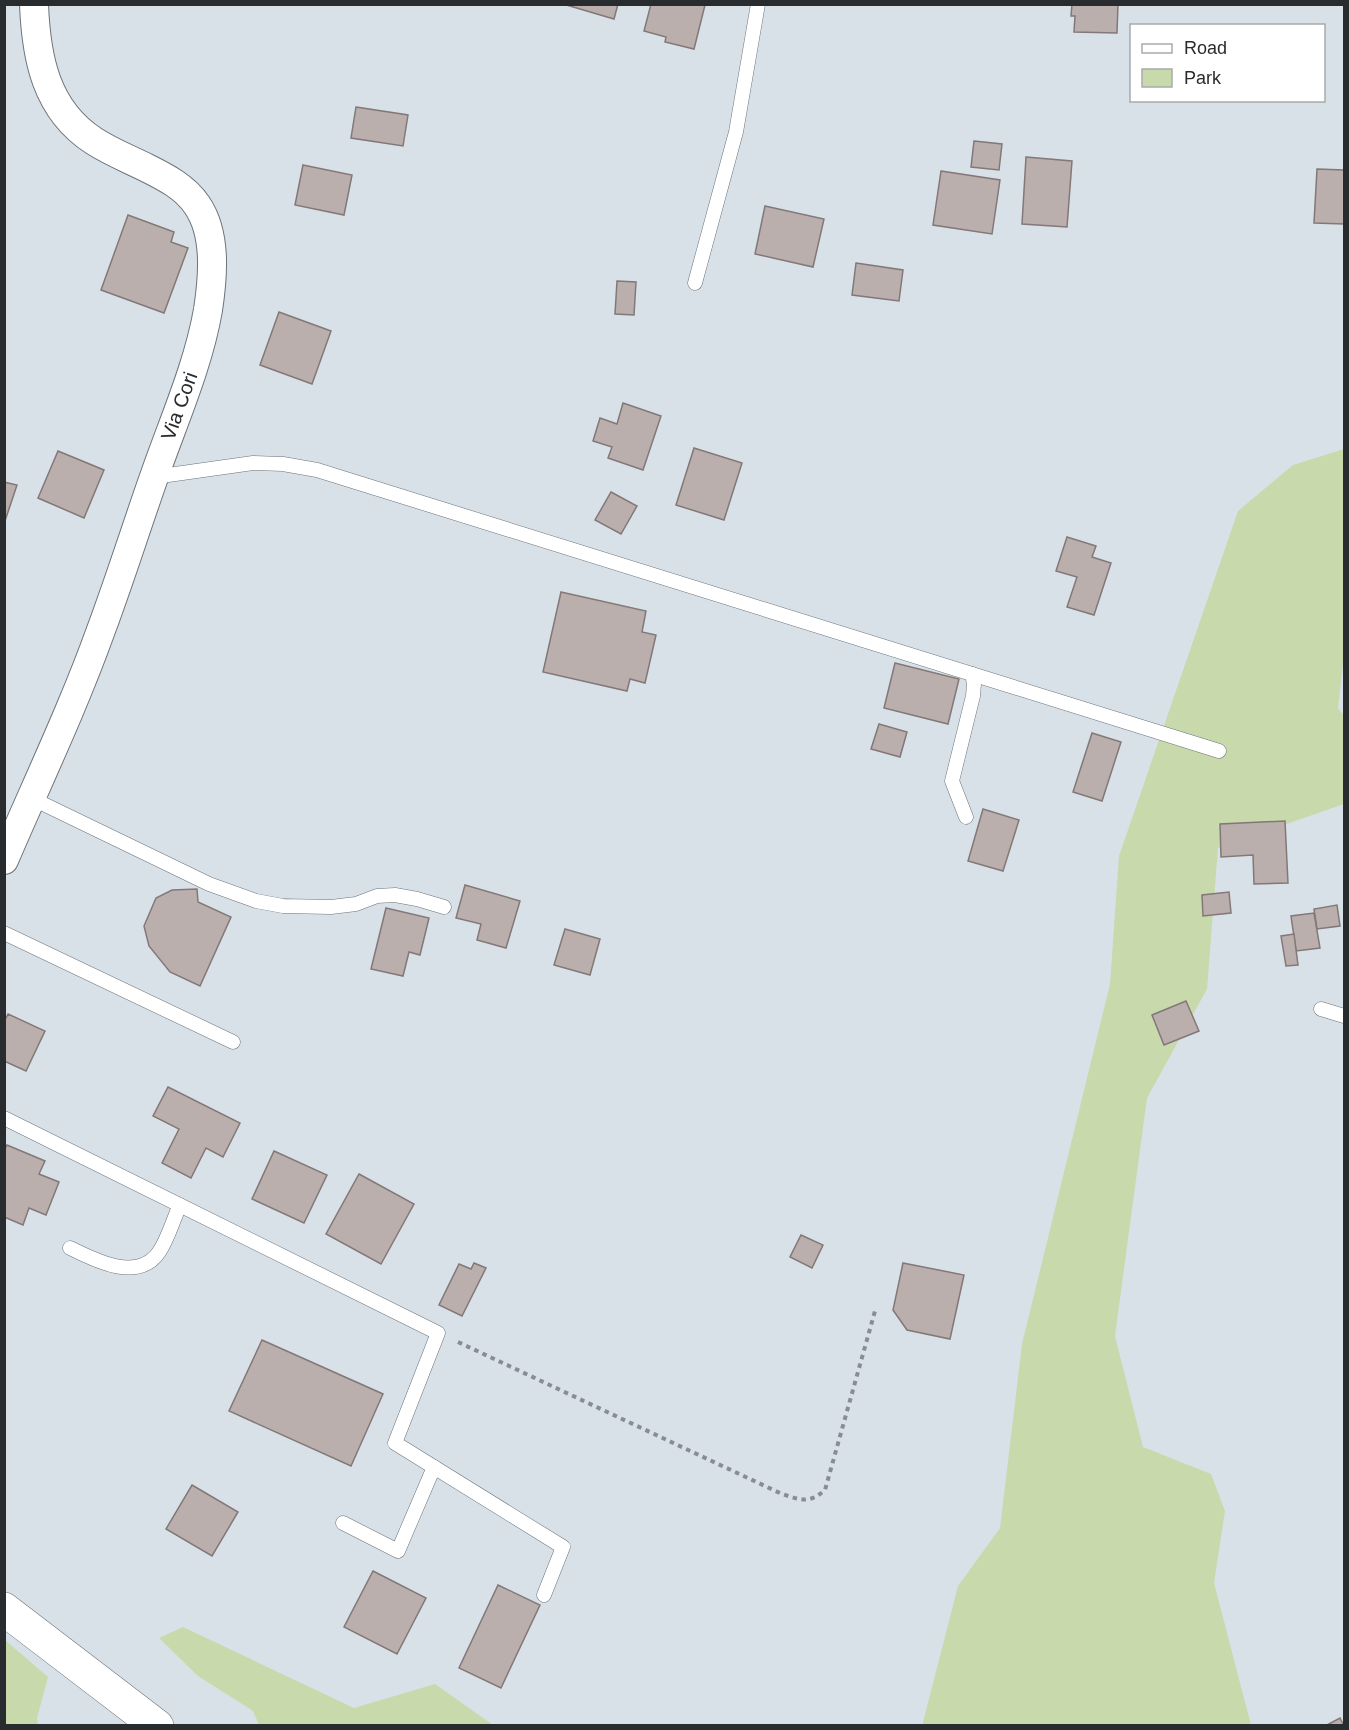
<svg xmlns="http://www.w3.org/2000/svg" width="1349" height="1730" viewBox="0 0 1349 1730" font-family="Arial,sans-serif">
	<rect width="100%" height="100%" fill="#d9e1e8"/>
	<!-- green -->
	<g fill="#c8d9ac">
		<polygon points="1344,449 1344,655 1338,708 1344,716 1344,804 1218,848 1207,989 1147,1098 1115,1336 1143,1447 1211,1474 1225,1511 1214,1583 1251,1725 922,1726 958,1586 1000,1528 1022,1344 1110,984 1119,856 1238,511 1293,465"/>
		<polygon points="183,1627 354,1708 435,1684 493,1725 259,1725 253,1711 198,1676 159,1638"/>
		<polygon points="5,1640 48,1677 37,1718 38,1725 5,1725"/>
	</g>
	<!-- building -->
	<g fill="#baafad" stroke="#827877" stroke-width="1.5">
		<polygon points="563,4 618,4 614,19"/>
		<polygon points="651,4 705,5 694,49 665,42 666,37 644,31"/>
		<polygon points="1072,4 1118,4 1117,33 1074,32 1075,16 1071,16"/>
		<polygon points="356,107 408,115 403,146 351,138"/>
		<polygon points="974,141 1002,144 999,170 971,167"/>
		<polygon points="1026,157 1072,161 1067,227 1022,224"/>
		<polygon points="303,165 352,175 344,215 295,205"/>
		<polygon points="1317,169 1344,170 1344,224 1314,223"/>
		<polygon points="941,171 1000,180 992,234 933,225"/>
		<polygon points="765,206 824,219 813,267 755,254"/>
		<polygon points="128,215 174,232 171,242 188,248 164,313 101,290"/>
		<polygon points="856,263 903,270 899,301 852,295"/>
		<polygon points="617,281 636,282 634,315 615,314"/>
		<polygon points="279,312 331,331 312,384 260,365"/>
		<polygon points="623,403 661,416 643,470 608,458 612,447 593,441 600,418 617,424"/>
		<polygon points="694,448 742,463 724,520 676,505"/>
		<polygon points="58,451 104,470 84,518 38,498"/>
		<polygon points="4,482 17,485 4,524"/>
		<polygon points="611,492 637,506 621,534 595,520"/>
		<polygon points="1067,537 1096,546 1092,557 1111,563 1094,615 1067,607 1077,577 1056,571"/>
		<polygon points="561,592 646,611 642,632 656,635 645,683 630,679 627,691 543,672"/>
		<polygon points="895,663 959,679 948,724 884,708"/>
		<polygon points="879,724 907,732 900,757 871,749"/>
		<polygon points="1092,733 1121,742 1102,801 1073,792"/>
		<polygon points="983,809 1019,820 1003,871 968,861"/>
		<polygon points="1285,821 1288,883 1254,884 1253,855 1221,857 1220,824"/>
		<polygon points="465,885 520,901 506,948 477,940 481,924 456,918"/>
		<polygon points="197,889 198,902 231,917 200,986 170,972 149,946 144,926 156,898 172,890"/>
		<polygon points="1229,892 1231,913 1203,916 1202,895"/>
		<polygon points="1337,905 1340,926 1317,929 1314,909"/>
		<polygon points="386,908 429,918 420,955 409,952 403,976 371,969"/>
		<polygon points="1314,913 1320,948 1296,951 1291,916"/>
		<polygon points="565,929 600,939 590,975 554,965"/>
		<polygon points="1294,934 1298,965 1286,966 1281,936"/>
		<polygon points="1186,1001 1199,1031 1164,1045 1152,1015"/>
		<polygon points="8,1014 45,1031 26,1071 4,1061 4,1022"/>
		<polygon points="168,1087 240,1123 223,1157 206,1148 191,1178 162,1163 179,1129 153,1116"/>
		<polygon points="7,1145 45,1161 39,1174 59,1182 46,1215 29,1208 23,1225 4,1217 4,1151"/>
		<polygon points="274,1151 327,1175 304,1223 252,1199"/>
		<polygon points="359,1174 414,1204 381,1264 326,1234"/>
		<polygon points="801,1235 823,1245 812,1268 790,1257"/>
		<polygon points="474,1263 486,1268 462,1316 439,1305 459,1264 471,1269"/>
		<polygon points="903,1263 964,1275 950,1339 907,1330 893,1310"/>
		<polygon points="262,1340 383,1394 351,1466 229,1411"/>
		<polygon points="192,1485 238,1512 212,1556 166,1529"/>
		<polygon points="373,1571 426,1598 397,1654 344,1627"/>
		<polygon points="498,1585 540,1605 501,1688 459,1668"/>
		<polygon points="1340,1718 1344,1726 1325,1726"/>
	</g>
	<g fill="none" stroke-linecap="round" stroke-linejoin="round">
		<defs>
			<g id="service">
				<polyline points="695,283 736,132 758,4"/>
				<polyline points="154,477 253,463 283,464 317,470 1219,751"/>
				<polyline points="31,798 209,884 256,901 283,906 331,907 356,904 377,896 395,895 417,899 444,907"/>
				<polyline points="966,817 952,781 973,696 974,684 972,674"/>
				<polyline points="4,933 233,1042"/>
				<polyline points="1321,1009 1344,1016"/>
				<polyline points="4,1118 438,1333 395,1443 563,1547 544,1595"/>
				<path d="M70 1248C94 1260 138 1283 159 1252 168 1239 173 1220 180 1205"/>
				<polyline points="343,1523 398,1551 434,1467"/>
			</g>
			<path id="minor" d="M4 860C37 783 73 708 101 630 120 579 136 528 154 477 173 422 198 367 208 310 213 277 217 234 197 205 185 187 165 177 147 168 129 159 111 152 94 141 46 110 36 58 34 4"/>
			<polyline id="primary" points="4,1609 157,1726"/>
		</defs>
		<!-- service casing -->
		<use href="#service" stroke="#6c7379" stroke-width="15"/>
		<!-- minor casing -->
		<use href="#minor" stroke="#6c7379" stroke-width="30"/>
		<!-- primary casing -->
		<use href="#primary" stroke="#6c7379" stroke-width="34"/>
		<!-- path -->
		<path stroke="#878d92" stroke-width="4" stroke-dasharray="4.5 4.5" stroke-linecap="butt" d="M458 1342 782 1494C801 1500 809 1504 825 1490L875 1311"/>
		<!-- service -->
		<use href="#service" stroke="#fff" stroke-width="14"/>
		<!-- minor -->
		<use href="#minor" stroke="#fff" stroke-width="28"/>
		<!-- primary -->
		<use href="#primary" stroke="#fff" stroke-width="33"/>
	</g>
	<g text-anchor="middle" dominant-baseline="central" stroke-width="4.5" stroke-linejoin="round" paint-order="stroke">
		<!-- street labels -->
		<g font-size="20" fill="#292c2e" stroke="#fff">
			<text transform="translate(179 406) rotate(-70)">Via Cori</text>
		</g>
	</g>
	<!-- border -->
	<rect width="1349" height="1730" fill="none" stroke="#292c2e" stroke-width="12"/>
	<!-- legend -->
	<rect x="1130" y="24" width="195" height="78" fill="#ffffff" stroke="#a9abab" stroke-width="1.5"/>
	<rect x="1142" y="44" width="30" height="9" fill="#ffffff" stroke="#a9abab" stroke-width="1.5"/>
	<text x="1184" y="54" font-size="18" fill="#292c2e">Road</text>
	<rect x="1142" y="69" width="30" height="18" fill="#c8d9ac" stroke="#a9abab" stroke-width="1.5"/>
	<text x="1184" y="84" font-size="18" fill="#292c2e">Park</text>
</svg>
